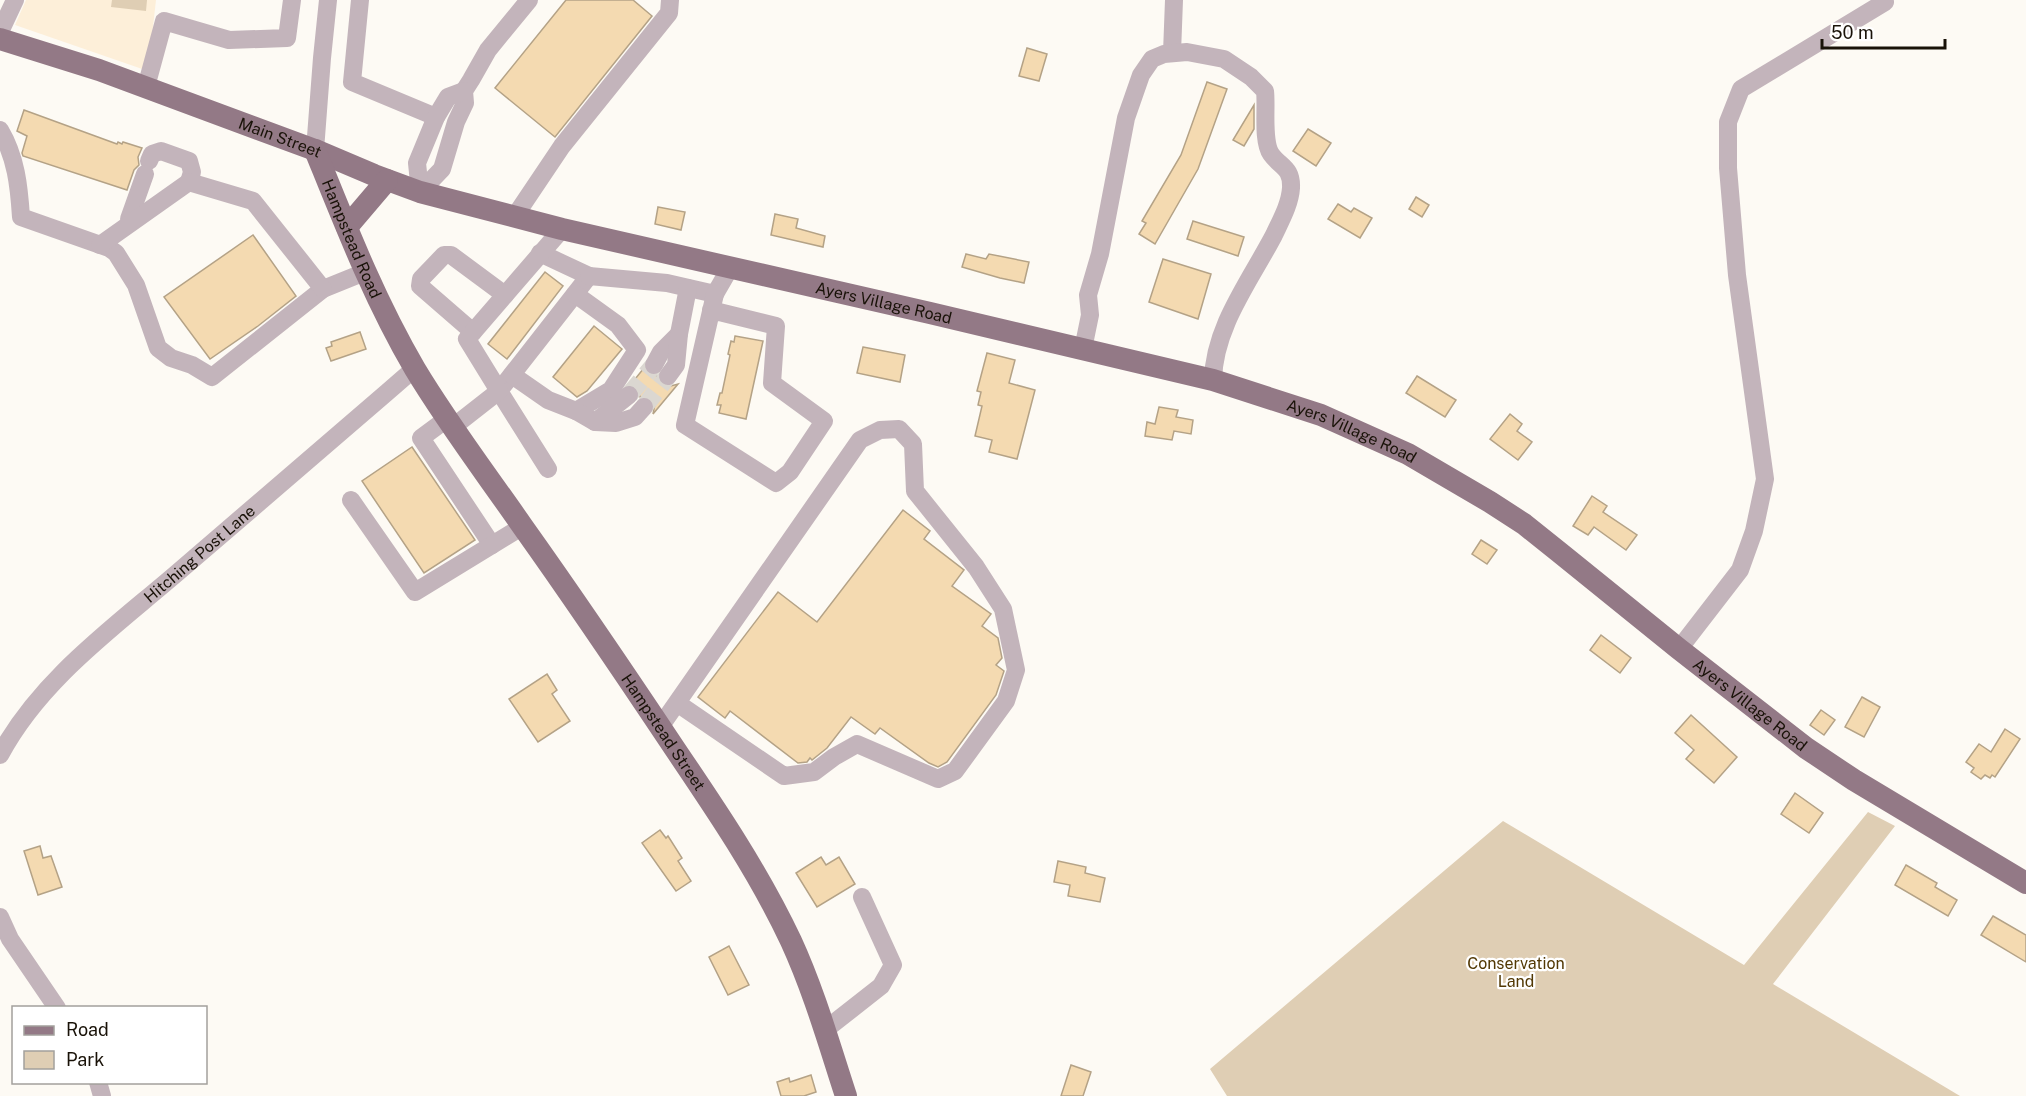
<svg xmlns="http://www.w3.org/2000/svg" width="2026" height="1096" viewBox="0 0 2026 1096" font-family="'Public Sans',sans-serif">
	<rect width="100%" height="100%" fill="#fdfaf4"/>
	<!-- built -->
	<polygon fill="#fdefd9" points="26,0 156,0 148,71 15,25"/>
	<!-- green -->
	<g fill="#dfceb4">
		<polygon points="112,0 147,0 146,11 111,7"/>
		<polygon points="1868,812 1895,826 1773,984 1960,1096 1227,1096 1210,1069 1503,821 1744,965"/>
	</g>
	<!-- building -->
	<g fill="#f4dab1" stroke="#b4a286" stroke-width="1.5">
		<polygon points="566,0 633,0 652,16 555,137 495,88"/>
		<polygon points="1027,48 1047,54 1039,81 1019,76"/>
		<polygon points="1207,82 1227,89 1198,169 1155,244 1139,234 1146,223 1142,221 1181,155"/>
		<polygon points="1254,105 1254,129 1244,146 1233,140"/>
		<polygon points="24,110 117,144 118,142 122,144 123,142 142,148 138,157 139,165 134,170 127,190 23,156 22,153 27,136 17,131"/>
		<polygon points="1308,129 1331,143 1316,166 1293,151"/>
		<polygon points="1416,197 1429,205 1422,217 1409,209"/>
		<polygon points="1338,204 1351,212 1354,208 1372,218 1360,238 1328,219"/>
		<polygon points="658,207 685,212 681,230 655,224"/>
		<polygon points="775,214 798,219 796,228 825,236 823,247 771,235"/>
		<polygon points="1193,221 1244,237 1238,256 1187,239"/>
		<polygon points="253,235 296,296 258,326 210,359 164,297"/>
		<polygon points="966,254 986,259 989,254 1029,262 1024,283 1000,278 962,267"/>
		<polygon points="1163,259 1211,274 1198,319 1149,302"/>
		<polygon points="545,272 563,286 507,359 488,344"/>
		<polygon points="594,326 622,349 587,391 577,397 553,377"/>
		<polygon points="360,332 366,349 331,361 326,348 332,346 331,342"/>
		<polygon points="735,336 763,341 746,419 719,413 721,405 717,405 720,393 722,393 730,355 728,354 731,341 734,342"/>
		<polygon points="863,347 905,355 900,382 857,373"/>
		<polygon points="987,353 1015,360 1009,383 1035,390 1017,459 989,452 992,440 975,436 982,406 978,405 981,392 977,391"/>
		<polygon points="644,368 649,375 657,376 658,381 662,385 667,387 678,384 653,414 655,404 652,399 646,396 640,397 638,389 631,384"/>
		<polygon points="1417,376 1456,400 1445,417 1406,393"/>
		<polygon points="1159,407 1178,410 1176,417 1193,420 1191,434 1174,431 1172,440 1145,436 1147,422 1155,424"/>
		<polygon points="1510,414 1522,424 1517,431 1532,442 1518,460 1490,439"/>
		<polygon points="412,447 475,540 424,573 362,481"/>
		<polygon points="1592,496 1607,506 1603,512 1637,535 1626,550 1594,527 1588,535 1573,526"/>
		<polygon points="903,510 930,531 924,539 964,570 952,586 991,614 982,626 998,638 1002,658 996,665 1004,671 996,695 947,762 938,767 929,763 880,728 875,734 851,717 827,748 812,760 810,758 807,762 798,763 730,711 725,718 698,697 778,592 817,622"/>
		<polygon points="1481,540 1497,550 1487,564 1472,554"/>
		<polygon points="1601,635 1631,658 1620,673 1590,650"/>
		<polygon points="547,674 557,690 552,694 570,721 538,742 509,699"/>
		<polygon points="1862,697 1880,707 1864,737 1845,727"/>
		<polygon points="1821,710 1835,720 1824,735 1810,725"/>
		<polygon points="1691,715 1737,757 1714,783 1686,759 1694,750 1675,733"/>
		<polygon points="2005,729 2020,739 1995,777 1992,775 1990,778 1985,775 1981,779 1971,772 1974,768 1966,762 1979,744 1991,752"/>
		<polygon points="1795,793 1823,813 1809,833 1781,814"/>
		<polygon points="660,830 666,838 668,836 682,858 678,861 691,881 676,891 642,843"/>
		<polygon points="40,846 43,858 51,856 62,887 38,895 24,851"/>
		<polygon points="821,857 826,865 839,857 855,884 817,907 796,873"/>
		<polygon points="1058,861 1086,867 1085,873 1105,878 1100,902 1068,896 1070,885 1054,882"/>
		<polygon points="1906,865 1937,883 1935,887 1957,900 1948,916 1895,885"/>
		<polygon points="1993,916 2026,935 2026,962 1981,935"/>
		<polygon points="729,946 749,985 728,995 709,957"/>
		<polygon points="1071,1065 1091,1072 1083,1096 1061,1096"/>
		<polygon points="811,1075 816,1092 804,1096 781,1096 777,1082 789,1078 790,1082"/>
	</g>
	<g fill="none" stroke-linecap="round" stroke-linejoin="round">
		<!-- minor-tunnel -->
		<g stroke="#dbd7d1" stroke-width="18" stroke-dasharray="18 9" stroke-linecap="butt">
			<polyline points="629,395 654,365"/>
			<polyline points="644,407 668,376"/>
		</g>
		<!-- minor -->
		<g stroke="#c3b4bb" stroke-width="18">
			<polyline points="360,0 352,82 436,117"/>
			<polyline points="0,32 15,0"/>
			<polyline points="1172,53 1174,0"/>
			<polyline points="146,87 164,21 229,40 287,38 292,0"/>
			<path d="M0 130C16 157 19 186 21 217L109 248 116 253 136 285 158 348 171 358 192 365 212 377 323 289 365 272"/>
			<polyline points="315,150 322,58 328,0"/>
			<polyline points="149,161 152,154 161,151 189,161 192,172 189,182"/>
			<polyline points="420,192 442,169 456,122 465,103 464,91 471,80 488,50 529,0"/>
			<polyline points="420,192 417,163 436,117 448,97 464,91"/>
			<polyline points="515,216 562,146 669,13 670,0"/>
			<polyline points="129,219 145,174"/>
			<polyline points="100,245 189,182 253,201 323,289"/>
			<polyline points="540,253 589,276 499,391 548,469"/>
			<polyline points="589,276 667,283 715,294 730,268"/>
			<polyline points="711,310 776,326 772,383 824,421 790,472 776,483 685,425 715,294"/>
			<polyline points="473,332 420,286 421,279 444,255 451,255 505,295"/>
			<path d="M1083 349 1090 315 1088 295 1100 254 1126 118 1141 75 1152 59 1164 54 1187 52 1224 59 1251 77 1265 91C1267 107 1262 141 1271 154 1280 167 1292 167 1291 188 1290 204 1281 220 1274 235 1250 281 1214 327 1213 380"/>
			<polyline points="654,365 661,352 679,334"/>
			<polyline points="512,375 548,400 576,411 611,390 637,350 618,325 575,294"/>
			<polyline points="668,376 676,365 679,334 688,288"/>
			<polyline points="576,411 595,422 616,423 635,417 644,407"/>
			<polyline points="448,418 421,438 492,545"/>
			<polyline points="595,422 629,395"/>
			<polyline points="453,427 499,391 467,339 562,229"/>
			<polyline points="351,500 415,592 523,526"/>
			<polyline points="1679,649 1740,570 1754,531 1765,479 1737,275 1728,168 1728,122 1741,89 1885,2"/>
			<polyline points="660,727 860,440 880,430 899,429 913,444 915,491 976,567 1003,609 1016,670 1006,701 955,771 938,779 857,744 834,757 814,772 784,776 677,703"/>
			<path id="s1" d="M0 755C40 680 113 628 177 573 256 505 336 437 415 368"/>
			<polyline points="0,917 10,939 57,1008"/>
			<polyline points="825,1030 881,986 893,965 862,897"/>
			<polyline points="98,1082 102,1096"/>
		</g>
		<!-- major -->
		<g stroke="#937986" stroke-width="22">
			<path id="s2" d="M0 39 99 70 315 150 374 175 420 192 562 229 930 313 1213 380 1321 415 1408 454 1490 502 1524 524 1559 552 1679 649 1806 748 1854 780 2026 883"/>
			<path id="s3" d="M315 150C345 224 374 299 415 369 448 424 487 475 523 527 575 600 625 674 675 749 717 811 759 873 791 941 814 991 829 1044 846 1096"/>
			<polyline points="347,227 387,180"/>
		</g>
	</g>
	<g text-anchor="middle" dominant-baseline="central" stroke-width="4.5" stroke-linejoin="round" paint-order="stroke">
		<!-- street labels -->
		<g font-size="16" fill="#191208" stroke="#fff">
			<text stroke="none"><textPath href="#s2" startOffset="297">Main Street</textPath></text>
			<text stroke="none"><textPath href="#s3" startOffset="96">Hampstead Road</textPath></text>
			<text stroke="none"><textPath href="#s2" startOffset="924">Ayers Village Road</textPath></text>
			<text stroke="none"><textPath href="#s2" startOffset="1410">Ayers Village Road</textPath></text>
			<text stroke="none"><textPath href="#s1" startOffset="285">Hitching Post Lane</textPath></text>
			<text stroke="none"><textPath href="#s2" startOffset="1896">Ayers Village Road</textPath></text>
			<text stroke="none"><textPath href="#s3" startOffset="681">Hampstead Street</textPath></text>
		</g>
		<!-- park labels -->
		<g font-size="16" fill="#523804" stroke="#fff">
			<text x="1516" y="963">Conservation<tspan x="1516" dy="18">Land</tspan></text>
		</g>
	</g>
	<!-- legend -->
	<rect x="12" y="1006" width="195" height="78" fill="#ffffff" stroke="#a3a09c" stroke-width="1.5"/>
	<rect x="24" y="1026" width="30" height="9" fill="#937986" stroke="#a3a09c" stroke-width="1.5"/>
	<text x="66" y="1036" font-size="18" fill="#191208">Road</text>
	<rect x="24" y="1051" width="30" height="18" fill="#dfceb4" stroke="#a3a09c" stroke-width="1.5"/>
	<text x="66" y="1066" font-size="18" fill="#191208">Park</text>
	<!-- scale -->
	<path d="M1822 39v9h123v-9" fill="none" stroke="#191208" stroke-width="3"/>
	<text x="1831" y="39" font-size="18" fill="#191208" stroke="#ffffff" stroke-width="4.5" paint-order="stroke">50 m</text>
</svg>
